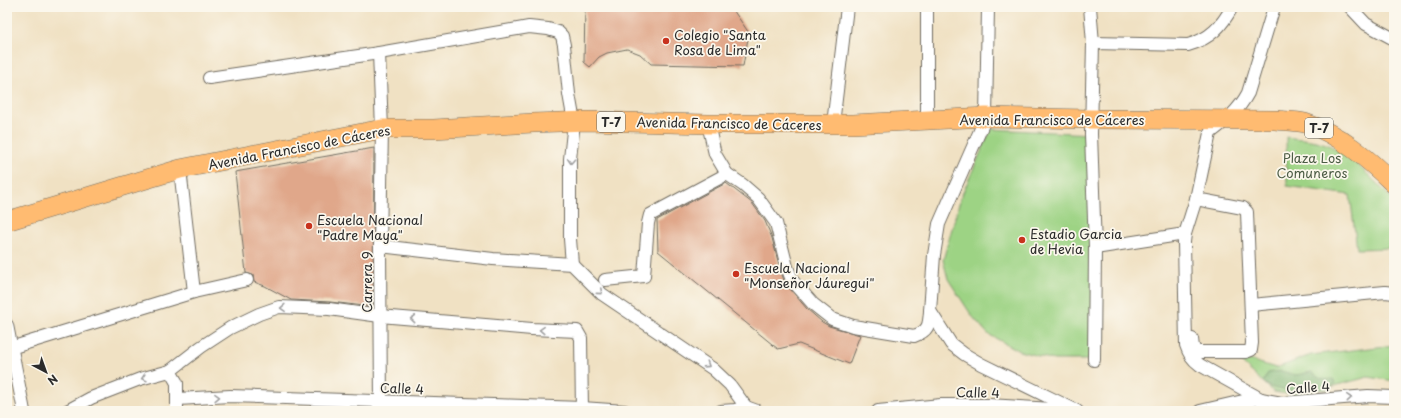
<svg xmlns="http://www.w3.org/2000/svg" width="1401" height="418" viewBox="0 0 1401 418" font-family="'Playpen Sans',sans-serif">
	<rect width="100%" height="100%" fill="#fbf7ec"/>
	<filter id="ink" filterUnits="userSpaceOnUse"><feTurbulence type="fractalNoise" baseFrequency=".025" numOctaves="2"/><feDisplacementMap in="SourceGraphic" scale="8" xChannelSelector="R" yChannelSelector="G"/><feConvolveMatrix kernelMatrix="1 2 1 2 8 2 1 2 1" color-interpolation-filters="sRGB"/></filter>
	<filter id="wash" filterUnits="userSpaceOnUse"><feTurbulence type="fractalNoise" baseFrequency=".012" numOctaves="4" result="noise"/><feDisplacementMap in="SourceGraphic" scale="16" xChannelSelector="R" yChannelSelector="G"/><feGaussianBlur stdDeviation="0.9" result="paint"/><feColorMatrix in="noise" values="0 0 0 0 0 0 0 0 0 0 0 0 0 0 0 0 0 1.4 0 .05"/><feComposite in="paint" operator="in"/></filter>
	<g filter="url(#wash)">
		<rect width="100%" height="100%" fill="#f0e1c3"/>
		<!-- green -->
		<g fill="#9dd384" stroke="#647f58">
			<polygon points="991,129 1091,134 1094,360 1054,360 1019,351 988,334 972,316 948,279 943,260 961,197"/>
			<path d="M1286 137C1298 139 1311 139 1323 143 1349 152 1375 182 1394 201V248L1357 249 1350 195 1287 186Z"/>
			<polygon points="1394,345 1394,381 1368,377 1300,395 1287,394 1274,392 1233,355 1276,368 1311,355"/>
		</g>
		<!-- forest -->
		<path fill="#7eb572" stroke="#54704e" d="M1281 371 1296 375 1312 372C1320 380 1323 380 1333 379L1335 383C1329 394 1319 388 1309 389 1294 390 1276 393 1263 382L1268 373Z"/>
		<g id="blocks">
			<!-- building -->
			<g fill="#e0a78a">
				<polygon points="585,7 731,7 749,33 743,66 651,64 640,54 627,49 607,53 599,57 590,67 584,62"/>
				<polygon points="374,148 373,307 330,302 291,300 265,286 254,282 253,275 246,273 235,172"/>
				<polygon points="726,183 752,203 765,221 772,238 780,269 785,283 807,309 822,322 829,326 860,335 849,364 799,344 778,349 658,251 657,220"/>
			</g>
		</g>
	</g>
	<g filter="url(#ink)">
		<use href="#blocks" fill-opacity="0" stroke="#706b60" stroke-width="1"/>
		<g fill="none" stroke-linecap="round" stroke-linejoin="round">
			<defs>
				<g id="street">
					<polyline points="927,7 927,120"/>
					<polyline points="988,7 986,117 939,224 934,255 930,311 951,344 964,354 981,364 1077,411"/>
					<polyline points="1090,7 1093,43 1091,134 1095,248 1094,360"/>
					<polyline points="1350,7 1366,24 1394,39"/>
					<path d="M1093 43 1188 45C1210 39 1222 26 1232 7"/>
					<polyline points="379,53 382,129 380,246 381,411"/>
					<polyline points="209,78 379,53 529,27 548,29 558,32 562,36 564,45 569,94 574,122 570,159 570,239 572,264"/>
					<path d="M708 124 715 154 727 174 743 185 758 198 776 223 787 267 792 280 813 304 832 319 853 326 914 336C929 331 929 325 930 311"/>
					<polyline points="833,124 847,7"/>
					<polyline points="180,169 194,292"/>
					<polyline points="380,246 493,259 572,264 602,294 713,369 730,385 746,407"/>
					<polyline points="1095,248 1185,234"/>
					<polyline points="605,280 644,276 648,223 650,215 727,174"/>
					<polyline points="1251,305 1385,292 1394,293"/>
					<polyline points="7,325 24,411"/>
					<path d="M1192 339C1193 345 1192 349 1198 352H1246L1251 350 1252 343 1247 212 1243 208 1196 199"/>
					<polyline points="7,349 194,292 247,280"/>
					<polyline points="170,371 177,383 177,411"/>
					<polyline points="178,399 230,396 582,408 625,411"/>
					<path d="M1261 399 1200 365C1192 359 1189 354 1186 345L1184 242 1185 234 1196 199 1210 133C1226 121 1239 110 1248 93L1274 7"/>
					<polyline points="67,411 91,398 140,379 170,371 201,347 230,328 259,314 279,307 329,309 380,316 532,329 577,331 581,338 582,411"/>
					<polyline points="721,411 735,410 746,407 757,411"/>
					<polyline points="878,411 941,405 988,405 1070,410"/>
					<polyline points="1200,411 1243,401 1261,399 1282,403 1368,396 1394,397"/>
				</g>
				<path id="primary" d="M7 221 180 169 382 129H434L533 123 587 121 708 124H853L986 117 1091 119 1275 120C1285 121 1296 121 1305 123 1340 134 1368 159 1394 184"/>
			</defs>
			<!-- street casing -->
			<use href="#street" stroke="#706b60" stroke-width="14"/>
			<!-- primary casing -->
			<use href="#primary" stroke="#706b60" stroke-width="20"/>
			<!-- street -->
			<use href="#street" stroke="#fff" stroke-width="12"/>
			<!-- primary -->
			<use href="#primary" stroke="#ffbb71" stroke-width="19"/>
		</g>
		<!-- one-way arrows -->
		<defs><path id="oneway-chevron" d="M-2-3.5L2.5 0L-2 3.5" fill="none" stroke-width="1.6" stroke-linecap="round" stroke-linejoin="round"/></defs>
		<g stroke="#a0a0a0">
			<use href="#oneway-chevron" transform="translate(571 161) rotate(93)"/>
			<use href="#oneway-chevron" transform="translate(600 292) rotate(41)"/>
			<use href="#oneway-chevron" transform="translate(283 308) rotate(178)"/>
			<use href="#oneway-chevron" transform="translate(413 319) rotate(-175)"/>
			<use href="#oneway-chevron" transform="translate(542 330) rotate(-177)"/>
			<use href="#oneway-chevron" transform="translate(707 365) rotate(33)"/>
			<use href="#oneway-chevron" transform="translate(144 378) rotate(163)"/>
			<use href="#oneway-chevron" transform="translate(217 397) rotate(-2)"/>
			<use href="#oneway-chevron" transform="translate(1349 398) rotate(-5)"/>
		</g>
	</g>
	<!-- markers -->
	<g fill="#c8321e" stroke="#fbf7ec" stroke-width="1.5">
		<circle cx="666" cy="41" r="4"/>
		<circle cx="309" cy="226" r="4"/>
		<circle cx="1022" cy="240" r="4"/>
		<circle cx="736" cy="274" r="4"/>
	</g>
	<g text-anchor="middle" dominant-baseline="central" stroke-width="3.5" stroke-linejoin="round" paint-order="stroke">
		<!-- shield labels -->
		<g fill="#fbf7ec" stroke="#696865" stroke-width="1">
			<rect x="597" y="112" width="28" height="20" rx="3"/>
			<rect x="1305" y="118" width="28" height="20" rx="3"/>
		</g>
		<g font-size="12" font-weight="bold" fill="#2b2b2b">
			<text x="611" y="122">T-7</text>
			<text x="1319" y="128">T-7</text>
		</g>
		<!-- poi labels -->
		<g font-size="13" fill="#2b2b2b" stroke="#fbf7ec" text-anchor="start">
			<text x="674" y="34">Colegio "Santa<tspan x="674" dy="15">Rosa de Lima"</tspan></text>
			<text x="317" y="219">Escuela Nacional<tspan x="317" dy="15">"Padre Maya"</tspan></text>
			<text x="1030" y="233">Estadio Garcia<tspan x="1030" dy="15">de Hevia</tspan></text>
			<text x="744" y="267">Escuela Nacional<tspan x="744" dy="15">"Monseñor Jáuregui"</tspan></text>
		</g>
		<!-- street labels -->
		<g font-size="13" fill="#2b2b2b" stroke="#fbf7ec">
			<text x="1052" y="119">Avenida Francisco de Cáceres</text>
			<text transform="translate(729 123) rotate(1)">Avenida Francisco de Cáceres</text>
			<text transform="translate(299 147) rotate(-11)">Avenida Francisco de Cáceres</text>
			<text transform="translate(366 282) rotate(-90)">Carrera 9</text>
			<text transform="translate(1308 387) rotate(-4)">Calle 4</text>
			<text transform="translate(402 388) rotate(2)">Calle 4</text>
			<text transform="translate(978 392) rotate(1)">Calle 4</text>
		</g>
		<!-- park labels -->
		<g font-size="13" fill="#4d5d46" stroke="#fbf7ec">
			<text x="1312" y="157">Plaza Los<tspan x="1312" dy="15">Comuneros</tspan></text>
		</g>
	</g>
	<!-- margin -->
	<rect width="1401" height="418" fill="none" stroke="#fbf7ec" stroke-width="24"/>
	<!-- north arrow -->
	<g transform="translate(46 372) rotate(139)" stroke="#fbf7ec" stroke-width="3" paint-order="stroke">
	<path d="M0-3L7 15L0 10L-7 15Z" fill="#2b2b2b"/>
	<text y="-6" font-size="11" font-weight="bold" text-anchor="middle" fill="#2b2b2b">N</text>
	</g>
</svg>
